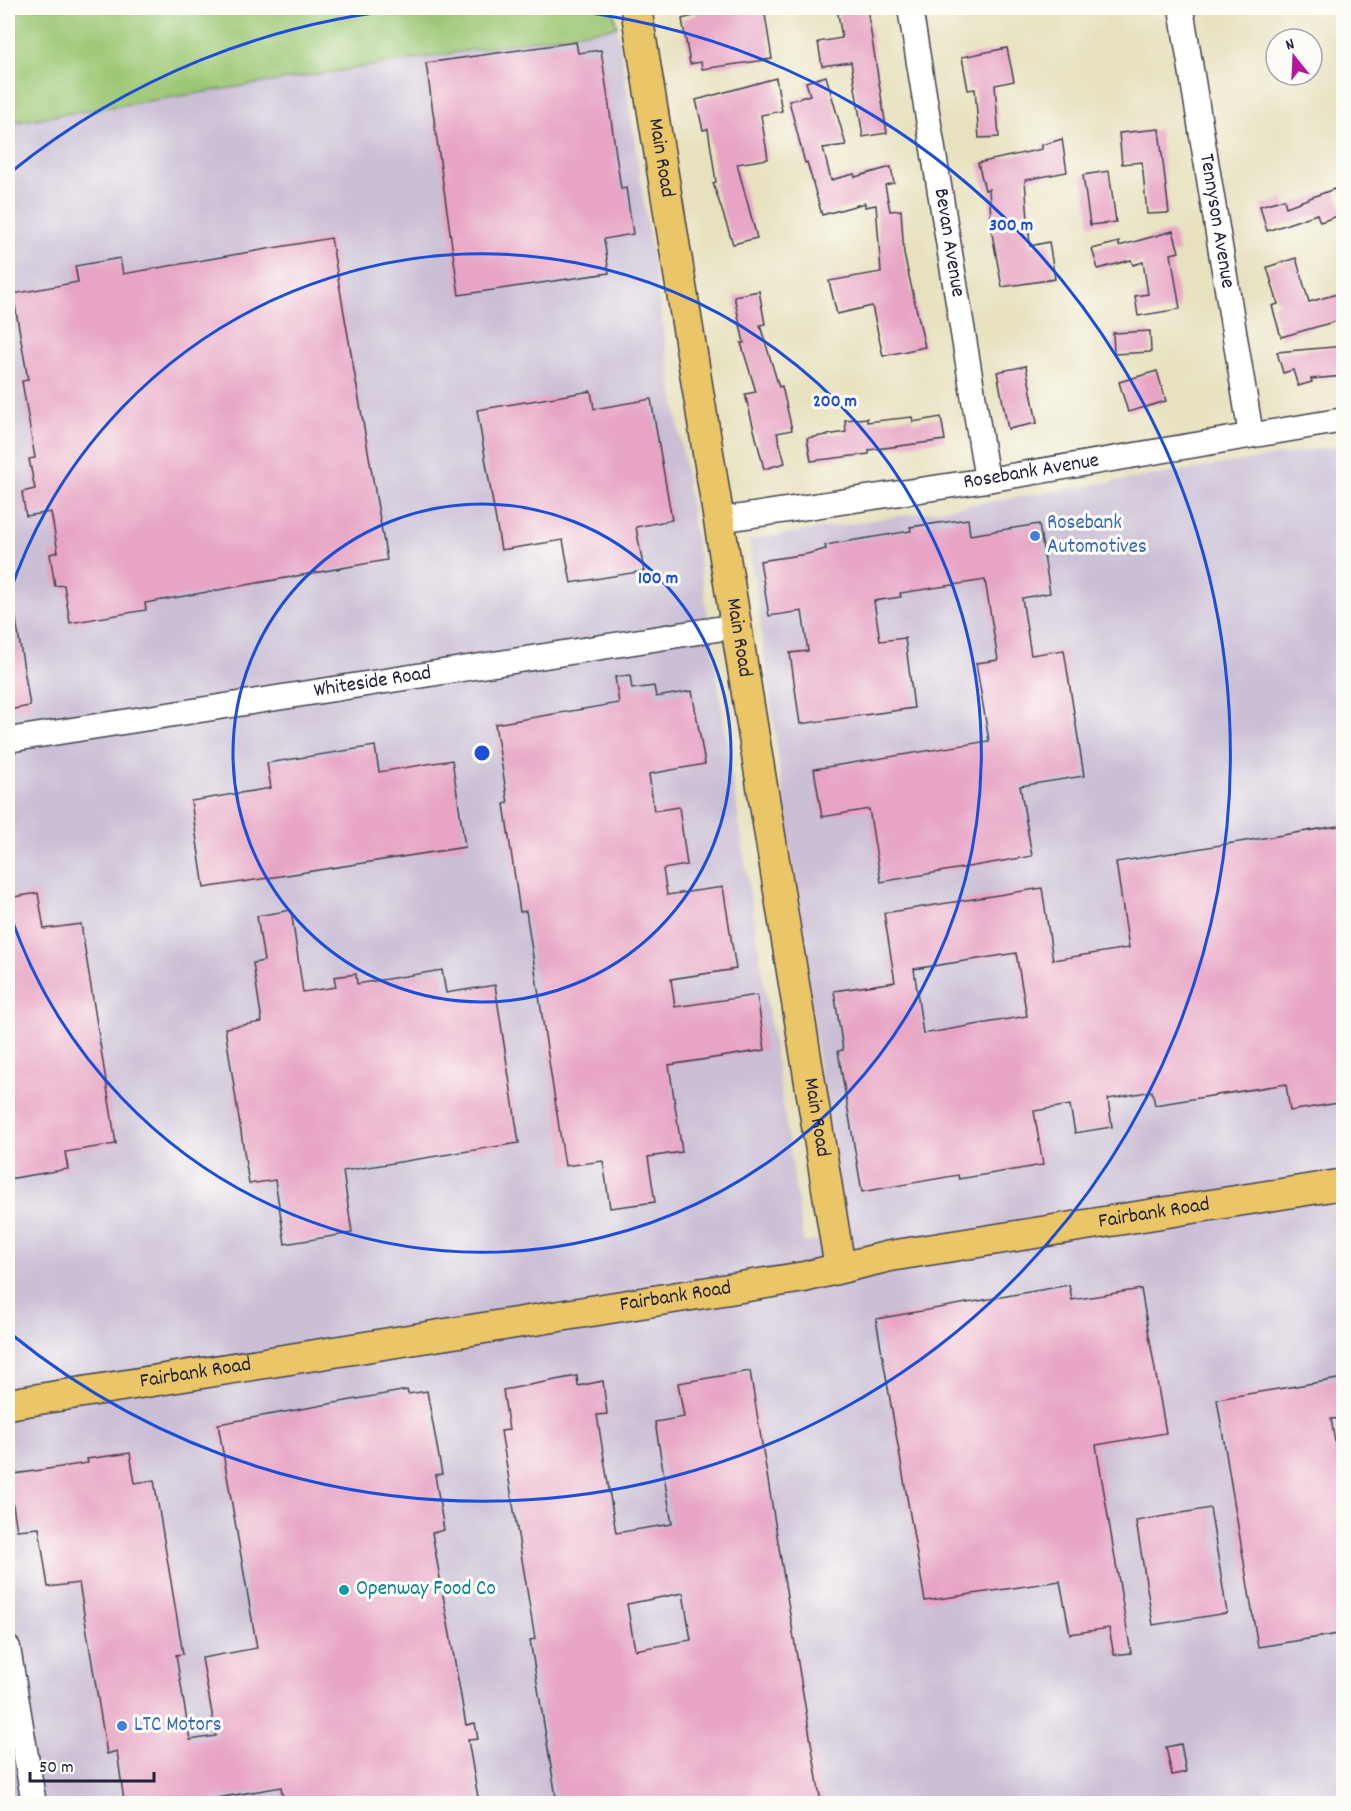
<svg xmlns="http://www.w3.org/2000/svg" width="1351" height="1811" viewBox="0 0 1351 1811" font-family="Dekko,sans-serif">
	<rect width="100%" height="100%" fill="#fdfcf7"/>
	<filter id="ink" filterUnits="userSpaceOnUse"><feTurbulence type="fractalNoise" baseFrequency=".0167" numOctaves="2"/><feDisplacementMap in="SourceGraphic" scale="12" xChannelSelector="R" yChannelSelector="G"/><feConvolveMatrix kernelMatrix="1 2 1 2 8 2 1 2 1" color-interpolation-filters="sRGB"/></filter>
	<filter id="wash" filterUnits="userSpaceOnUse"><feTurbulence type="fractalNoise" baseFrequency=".008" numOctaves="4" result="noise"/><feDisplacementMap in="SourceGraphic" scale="24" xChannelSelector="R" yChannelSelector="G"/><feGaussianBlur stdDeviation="1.35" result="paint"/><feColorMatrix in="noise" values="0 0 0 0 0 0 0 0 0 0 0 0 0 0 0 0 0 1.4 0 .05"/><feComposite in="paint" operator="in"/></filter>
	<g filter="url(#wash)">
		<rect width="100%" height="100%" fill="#e7e1be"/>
		<!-- industrial -->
		<polygon fill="#cbbfd5" points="617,27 804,1243 842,1237 749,540 1343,445 1343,1803 8,1804 8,123"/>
		<!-- green -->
		<polygon fill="#9cc875" stroke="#5f7558" stroke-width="1.5" points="8,8 613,8 617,27 8,123"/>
		<g id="blocks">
			<!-- building -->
			<g fill="#e7a4c4" fill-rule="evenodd">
				<polygon points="695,8 713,8 715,14 744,8 764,8 772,59 702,69 701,62 690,64 682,19 697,15"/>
				<polygon points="837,8 867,8 887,133 863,137 851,62 822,66 818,42 842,38"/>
				<polygon points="576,42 578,53 601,50 621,189 626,188 633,234 604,239 609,273 459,295 426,63"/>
				<polygon points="1007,48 1014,81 995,85 999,137 979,138 975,89 968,90 962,57"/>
				<polygon points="826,76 846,145 823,148 831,180 854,174 855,177 891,167 894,183 885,185 890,211 901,210 904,254 925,347 883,356 872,306 837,314 829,281 881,272 876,205 865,207 865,203 822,215 807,162 805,163 789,101 810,95 806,82"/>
				<polygon points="776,78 782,111 761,115 768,159 737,164 757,238 733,244 713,183 716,182 708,129 703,130 696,100"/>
				<polygon points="1159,129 1169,213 1147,214 1142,162 1122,164 1119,133"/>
				<polygon points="1062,139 1067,172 1025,180 1030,246 1049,242 1055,279 1002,287 992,234 989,189 985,190 978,163 1042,149 1042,145"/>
				<polygon points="1109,171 1116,222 1090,225 1083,175"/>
				<polygon points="1334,189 1344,214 1320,222 1317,214 1267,231 1260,206 1284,199 1286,207"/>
				<polygon points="1173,231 1179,252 1171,254 1180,309 1138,316 1135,296 1148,294 1143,262 1133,265 1131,260 1098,269 1092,249 1119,242 1119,246"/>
				<polygon points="331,238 387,560 145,603 146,610 70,623 64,585 55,586 50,554 58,552 51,512 26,516 22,492 35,489 29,459 35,458 22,381 28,380 13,294 78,282 75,266 120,258 123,274"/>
				<polygon points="1296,258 1309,302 1344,292 1344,319 1281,337 1272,306 1278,304 1267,267"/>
				<polygon points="759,291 765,324 760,325 779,387 782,386 792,430 777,433 785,463 764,469 745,394 756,392 741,343 744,343 734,296"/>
				<polygon points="1150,331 1151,352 1114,354 1113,333"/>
				<polygon points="1344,346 1344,376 1311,379 1312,382 1298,386 1293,370 1283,373 1277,352"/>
				<polygon points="1026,366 1037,423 1008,429 997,372"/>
				<polygon points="1157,371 1166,401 1128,412 1119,382"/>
				<polygon points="591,391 594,409 651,399 672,520 636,527 644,571 571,583 563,540 501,550 477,410"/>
				<polygon points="912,417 913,422 941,417 945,440 869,450 869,454 811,461 807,438 846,432 845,420 867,418 867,422"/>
				<polygon points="968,519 970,535 1039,524 1050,593 1022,598 1031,655 1064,650 1084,776 1020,786 1032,856 881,882 869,809 822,817 814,769 989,741 976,663 998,660 985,580 900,593 901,597 874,601 880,641 905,638 914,708 800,724 790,653 808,651 802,611 769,616 760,561 807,554 826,549 825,545 911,531 910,527"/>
				<polygon points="8,614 15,614 30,706 8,710"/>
				<polygon points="630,675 632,689 654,686 656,697 692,691 705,764 649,774 654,811 679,807 687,865 663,869 667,895 723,887 736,969 671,979 675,1007 757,995 765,1050 669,1065 682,1152 648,1157 655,1202 610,1208 603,1161 565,1166 526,911 520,912 504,804 508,803 495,724 619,703 615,677"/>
				<polygon points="375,746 379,772 452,760 465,847 204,888 191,801 271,788 267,763"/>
				<path d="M1344 825V1102L1290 1111 1286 1084 1155 1105 1152 1091 1108 1099 1112 1127 1075 1133 1070 1105 1034 1111 1043 1165 959 1179 958 1175 862 1192 838 1051 843 1050 834 991 895 982 884 913 1042 888 1053 960 1129 948 1116 862ZM1016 953 1027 1016 923 1034 914 969Z"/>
				<polygon points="38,893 44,929 81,924 116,1144 65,1152 68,1169 8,1179 8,898"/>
				<polygon points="291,910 303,992 336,987 334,977 356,974 357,984 442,970 446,993 495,985 519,1143 343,1171 352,1233 285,1244 275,1180 249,1184 225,1028 262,1022 253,963 264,961 257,916"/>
				<polygon points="1069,1285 1072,1300 1141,1289 1166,1433 1096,1445 1131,1653 1114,1655 1109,1628 1070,1634 1060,1581 925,1601 876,1319"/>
				<path d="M750 1371 821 1803H557L530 1640 535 1639 501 1431 509 1430 503 1390 577 1376 578 1386 603 1381 607 1414 597 1415 616 1533 672 1524 655 1422 684 1417 678 1383ZM683 1593 691 1640 635 1650 627 1604Z"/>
				<polygon points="1344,1378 1344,1418 1331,1419 1344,1494 1344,1633 1258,1647 1217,1399"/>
				<polygon points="407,1390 408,1394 427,1391 442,1474 435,1475 444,1530 432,1533 466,1725 475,1723 478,1739 468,1740 479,1803 284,1803 281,1787 206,1800 206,1803 124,1801 117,1751 107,1754 79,1583 48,1587 39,1528 17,1530 8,1475 88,1463 87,1459 130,1453 135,1483 154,1480 183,1654 176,1655 190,1740 216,1736 202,1658 257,1648 218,1424"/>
				<polygon points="1210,1508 1227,1613 1153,1625 1136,1521"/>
				<polygon points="1181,1744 1186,1772 1172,1775 1166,1747"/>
			</g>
		</g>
	</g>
	<g filter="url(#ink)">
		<use href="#blocks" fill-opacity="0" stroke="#403f4f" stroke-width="1.5"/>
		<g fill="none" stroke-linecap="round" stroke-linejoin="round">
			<defs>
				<g id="minor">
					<path id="s1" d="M910 8 987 480"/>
					<path id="s2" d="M1181 8 1251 435"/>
					<path id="s3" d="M720 520 987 480 1344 420"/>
					<path id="s4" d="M8 740 736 626"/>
					<polyline points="8,1648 34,1804"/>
				</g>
				<g id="major">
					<path id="s5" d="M636 8 840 1268"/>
					<path id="s6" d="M8 1404 804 1277 890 1256 1344 1184"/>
				</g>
			</defs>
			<!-- minor casing -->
			<use href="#minor" stroke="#403f4f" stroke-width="27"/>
			<!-- major casing -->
			<use href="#major" stroke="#403f4f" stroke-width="33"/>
			<!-- minor -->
			<use href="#minor" stroke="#fff" stroke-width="24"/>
			<!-- major -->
			<use href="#major" stroke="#eac669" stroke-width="30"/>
		</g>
	</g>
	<!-- distance rings -->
	<g fill="none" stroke="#1d4ed8" stroke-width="3">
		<circle cx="482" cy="753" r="249"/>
		<path d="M9 595A499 499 0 1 1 9 911"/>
		<path d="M11 172A748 748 0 0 1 417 8M547 8A748 748 0 1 1 11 1334"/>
	</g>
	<!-- markers -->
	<g fill="#3f7fe0" stroke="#fdfcf7" stroke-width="2">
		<circle cx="1035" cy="536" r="6"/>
		<circle cx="122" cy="1726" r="6"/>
	</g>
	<circle fill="#0f9aa8" stroke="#fdfcf7" stroke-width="2" cx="344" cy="1590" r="6"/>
	<g text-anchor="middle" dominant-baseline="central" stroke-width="6" stroke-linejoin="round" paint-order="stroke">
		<!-- street labels -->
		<g font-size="21" fill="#22223b" stroke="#fdfcf7">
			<text stroke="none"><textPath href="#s5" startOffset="152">Main Road</textPath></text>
			<text stroke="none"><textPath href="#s2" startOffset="216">Tennyson Avenue</textPath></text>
			<text stroke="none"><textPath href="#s1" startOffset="238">Bevan Avenue</textPath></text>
			<text stroke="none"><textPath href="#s3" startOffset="315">Rosebank Avenue</textPath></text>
			<text stroke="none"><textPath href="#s5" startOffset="638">Main Road</textPath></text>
			<text stroke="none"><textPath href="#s4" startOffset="369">Whiteside Road</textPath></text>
			<text stroke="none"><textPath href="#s5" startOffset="1124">Main Road</textPath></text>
			<text stroke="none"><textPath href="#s6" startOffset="1162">Fairbank Road</textPath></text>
			<text stroke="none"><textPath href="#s6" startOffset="676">Fairbank Road</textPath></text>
			<text stroke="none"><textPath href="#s6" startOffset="190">Fairbank Road</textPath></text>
		</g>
		<!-- shop labels -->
		<g font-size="21" fill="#366cbe" stroke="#fdfcf7" text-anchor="start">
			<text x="1047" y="524">Rosebank<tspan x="1047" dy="24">Automotives</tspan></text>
			<text x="134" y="1726">LTC Motors</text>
		</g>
		<!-- culture labels -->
		<g font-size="21" fill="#0d838f" stroke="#fdfcf7" text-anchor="start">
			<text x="356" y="1590">Openway Food Co</text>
		</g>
	</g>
	<circle cx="482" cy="753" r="9" fill="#1d4ed8" stroke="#fdfcf7" stroke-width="3"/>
	<g font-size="18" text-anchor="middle" font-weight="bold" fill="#1d4ed8" stroke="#fdfcf7" stroke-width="6" stroke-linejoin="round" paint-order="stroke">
		<text x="1011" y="230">300 m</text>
		<text x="835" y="406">200 m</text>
		<text x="658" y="583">100 m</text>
	</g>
	<!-- margin -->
	<rect width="1351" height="1811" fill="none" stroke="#fdfcf7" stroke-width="30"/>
	<!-- north arrow -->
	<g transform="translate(1294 57) rotate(342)"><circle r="28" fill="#fdfcf7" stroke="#a5a5ac" stroke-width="1.5"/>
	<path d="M0-4.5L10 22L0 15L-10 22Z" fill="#b5179e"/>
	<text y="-9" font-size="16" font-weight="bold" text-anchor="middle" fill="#22223b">N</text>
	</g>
	<!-- scale -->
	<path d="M30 1772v9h124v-9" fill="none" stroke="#22223b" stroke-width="3"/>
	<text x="39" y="1772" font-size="18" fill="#22223b" stroke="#fdfcf7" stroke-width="4.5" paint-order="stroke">50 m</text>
</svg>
